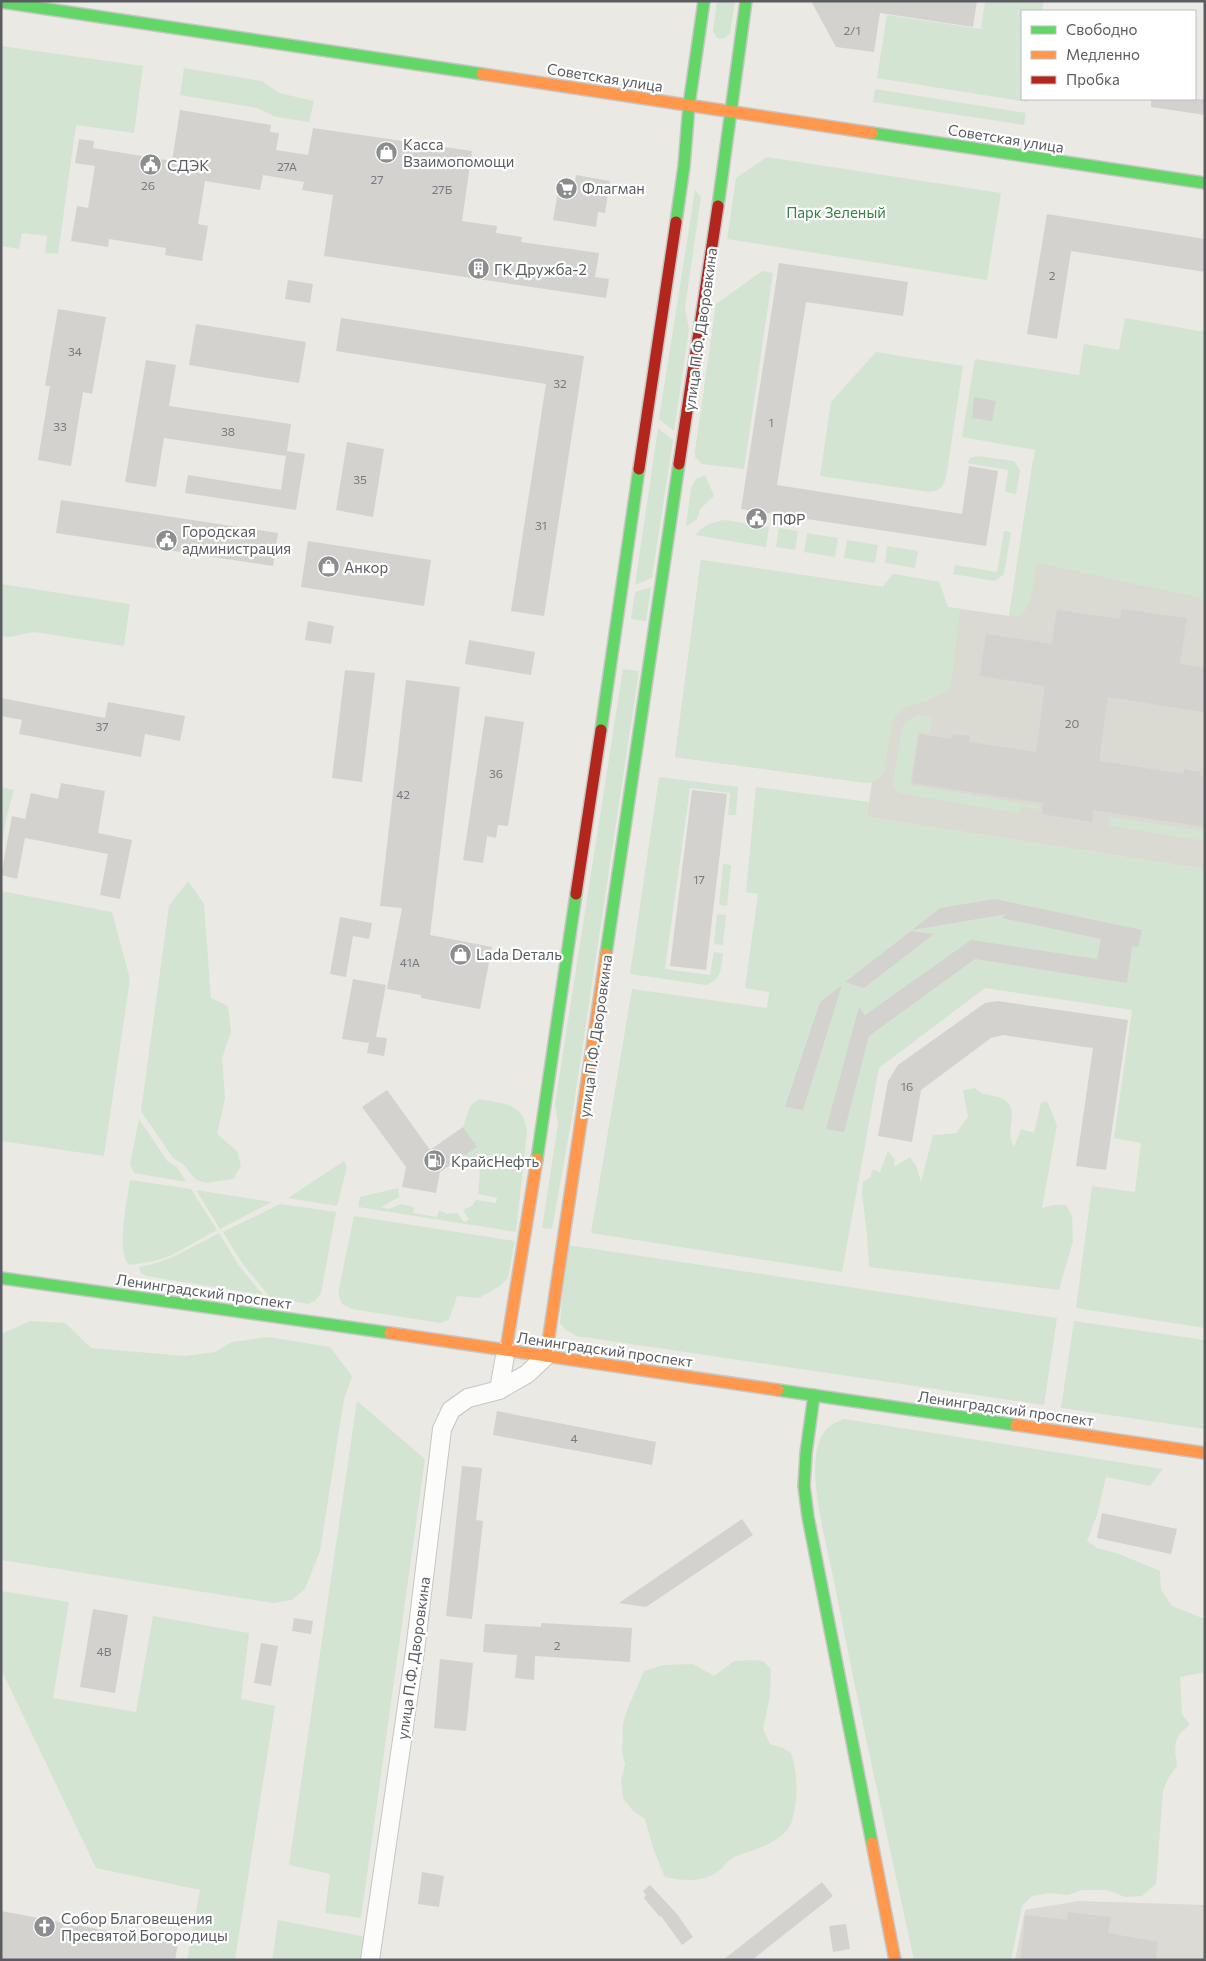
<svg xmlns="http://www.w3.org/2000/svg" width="1206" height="1961" viewBox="0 0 1206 1961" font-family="Commissioner,sans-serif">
	<rect width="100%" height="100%" fill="#eae9e4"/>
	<!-- industrial -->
	<polygon fill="#dbdad5" points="1079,1901 1205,1905 1205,1960 1015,1960 1025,1910"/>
	<!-- education -->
	<polygon fill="#dad9d2" points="1033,460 1205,496 1205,869 867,817 872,782 867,783 675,757 701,560 883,587 893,574 939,582 948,607 1009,616"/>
	<!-- green -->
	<g fill="#d3e5d2">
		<polygon points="717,1 735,1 730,34 723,39 717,38 713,31"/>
		<polygon points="985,1 1044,1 1042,11 1022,11 1022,99 1028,99 1028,102 877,78 887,15 981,29"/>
		<polygon points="1,46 143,66 134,133 76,125 58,254 45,253 47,236 22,233 19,249 1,246"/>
		<polygon points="184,68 262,81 279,93 314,101 309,122 276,117 257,108 180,95"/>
		<polygon points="875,89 1026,113 1024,125 873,102"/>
		<polygon points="767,157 1001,193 987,280 727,239 736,178"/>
		<polygon points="695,190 701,197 685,308 689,330 674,431 659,419"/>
		<polygon points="762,271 773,273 744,469 702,464 695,457 695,451 716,304"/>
		<path d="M1125 318 1205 332V606L1201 598 1037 563C1032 582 1035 604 1019 617L1009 616 1035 450 962 437 975 359 1079 375 1084 344 1119 350Z"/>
		<path d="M876 352 963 366 946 478C942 488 940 491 929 492L820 476 831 402Z"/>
		<polygon points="658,428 673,440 652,578 635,585"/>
		<polygon points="978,456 1014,461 1020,470 1016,494 1005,492 1008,470 967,463 970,458"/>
		<polygon points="705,475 714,496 700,509 697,519 686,527 691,488 696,479"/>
		<path d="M725 520 769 527 766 547 695 535C704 525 712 522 725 520Z"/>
		<polygon points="779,528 798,531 795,550 776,547"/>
		<polygon points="1004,531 1011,532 1004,574 995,581 953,574 955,565 997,572"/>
		<polygon points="807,533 838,538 835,557 804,552"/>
		<polygon points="847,540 878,545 875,563 844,558"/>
		<polygon points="887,546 918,551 915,568 885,563"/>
		<path d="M701 560 883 587 893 574 939 582 948 607 960 609 951 686C933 707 904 698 893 721L884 773C879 778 874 781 867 783L675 757Z"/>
		<polygon points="1,584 130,604 124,646 34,632 9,637 1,636"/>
		<polygon points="651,587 646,621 631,619 635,592"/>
		<polygon points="623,669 639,671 572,1117 552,1229 542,1228 558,1124 555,1104"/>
		<polygon points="919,715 932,717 930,733 918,732 910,785 1040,806 1039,809 1021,807 1019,814 899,793 895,789 893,783 902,728 905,722"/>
		<path d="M659 777 738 787 736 815H728L730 793 690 788 665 969 710 975 714 952 723 953C721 968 722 980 706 985L630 974Z"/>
		<polygon points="1,787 14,790 6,819 1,851"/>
		<polygon points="756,787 869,802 867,817 1205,869 1205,1328 1076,1308 1092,1186 1135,1192 1141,1143 1114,1138 1132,1010 985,988 879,1068 842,1272 591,1233 632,989 767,1008 769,992 745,988 758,894 746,892"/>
		<polygon points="1110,817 1205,831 1205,841 1109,826"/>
		<polygon points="723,864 731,865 727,906 719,905"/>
		<polygon points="188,881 204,904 211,998 228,1006 231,1032 222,1058 225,1098 217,1134 237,1151 241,1166 233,1179 206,1183 196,1180 184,1165 173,1158 141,1111 169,906"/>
		<polygon points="1,891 112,912 130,979 104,1156 1,1141"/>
		<polygon points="717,914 726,915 723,945 714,944"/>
		<path d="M975 1088C983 1098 998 1093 1007 1102 1019 1114 1004 1131 1014 1147L1021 1129 1034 1133 1041 1103 1047 1101 1057 1125 1042 1208 1052 1205H1066L1072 1216 1073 1241 1059 1290 869 1267 867 1234 862 1193 863 1182 870 1177 873 1169 880 1172 888 1151 895 1159 894 1167 910 1157 916 1165 921 1182 933 1135 956 1133 968 1117 963 1090Z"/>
		<path d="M479 1099C504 1104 523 1102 527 1131L516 1232 358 1207 360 1197 398 1188 399 1197 381 1207 389 1209 401 1204 414 1207 413 1213 437 1217 439 1210 447 1214 457 1213 464 1222 469 1220 463 1210 472 1206 476 1200 496 1203 497 1198 478 1194 480 1174 478 1166 468 1163 465 1155 476 1147 463 1127 470 1106Z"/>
		<polygon points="139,1119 168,1162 177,1167 186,1182 134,1173 130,1164"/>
		<polygon points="344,1161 347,1167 337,1206 288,1198"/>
		<path d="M130 1180 191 1189 217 1230 170 1256 154 1261 130 1265C115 1255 128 1197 130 1180Z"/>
		<polygon points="196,1190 272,1202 220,1229"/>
		<polygon points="280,1204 336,1212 321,1293 315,1301 308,1304 270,1297 242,1263 223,1232"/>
		<polygon points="354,1216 515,1241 508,1278 500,1286 479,1298 457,1296 449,1320 440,1323 352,1309 342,1304 338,1293"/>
		<path d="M219 1233 239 1266 263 1295 146 1276 141 1273 139 1267C169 1262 192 1247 219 1233Z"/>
		<polygon points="567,1245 1057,1318 1044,1405 577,1336 566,1330 560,1323"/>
		<polygon points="30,1321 65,1323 91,1348 185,1356 215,1352 232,1342 268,1337 330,1347 352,1376 344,1399 320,1551 305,1589 292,1600 273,1603 1,1560 1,1334"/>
		<polygon points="1074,1321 1205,1340 1205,1429 1061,1408"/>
		<polygon points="357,1401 425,1459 361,1918 325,1913 330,1874 289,1865"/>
		<path d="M844 1419 1163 1469 1150 1486 1106 1477 1097 1515 1087 1541 1097 1548 1119 1554 1160 1571 1161 1590 1172 1606 1205 1619V1672L1180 1677 1182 1714 1190 1725C1172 1738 1174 1745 1177 1766L1169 1777 1163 1791 1156 1884 1142 1896 1125 1897 1107 1890H1083L1068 1895 1049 1893 1032 1896 1022 1906 1011 1960H914C887 1835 859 1711 835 1586 828 1550 811 1490 816 1455 819 1436 825 1425 844 1419Z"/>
		<polygon points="1,1591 69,1602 53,1698 136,1712 153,1616 249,1633 241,1699 275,1706 235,1960 187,1960 200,1890 96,1868 1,1669"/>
		<path d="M752 1660 763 1661 771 1669 770 1696 763 1729 770 1744 783 1748 791 1753C798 1775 799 1804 790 1826 786 1833 777 1839 770 1843 758 1850 743 1852 731 1859 726 1862 724 1867 720 1870 704 1883 684 1881 665 1877L654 1851 645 1819 633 1811 623 1798 621 1781 625 1765 622 1751 623 1723 627 1710 644 1671 664 1665 693 1664 714 1676 734 1661Z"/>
		<polygon points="278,1920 366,1937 362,1960 272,1960"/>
	</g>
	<!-- building -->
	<g fill="#d3d2cf">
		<polygon points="811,1 977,1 973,27 880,13 874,52 836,47"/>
		<polygon points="1151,99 1205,99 1205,115 1151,107"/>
		<polygon points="180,110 271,125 270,132 279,133 276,150 308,155 313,128 472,151 462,221 497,226 496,233 522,237 521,242 599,253 595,277 609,279 606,298 324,256 333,195 302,190 304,182 263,175 260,190 205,181 198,224 208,226 202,261 165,255 166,248 109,239 108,247 71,241 77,206 88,208 95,166 75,163 79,139 94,141 93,148 172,161"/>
		<polygon points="576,175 610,181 605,213 598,212 596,227 553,220 560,180 575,183"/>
		<polygon points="1047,214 1205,239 1205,272 1071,251 1057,339 1027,334"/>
		<polygon points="779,263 908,282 903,316 806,302 777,485 962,514 969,466 998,471 986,546 741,509"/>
		<polygon points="288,280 313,284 310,303 285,299"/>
		<polygon points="58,309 106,317 92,394 83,392 71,466 38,460 50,386 45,386"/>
		<polygon points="341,318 584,356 544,616 511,611 546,384 336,351"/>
		<polygon points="196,324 306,342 299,383 189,365"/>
		<polygon points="146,360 176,365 169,406 291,424 287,451 305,454 296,510 185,493 188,475 281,490 286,456 164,438 156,487 125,482"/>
		<polygon points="974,397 996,401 992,421 972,418"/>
		<polygon points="347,442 384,449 373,517 336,510"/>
		<polygon points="61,500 278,533 273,566 56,533"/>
		<polygon points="308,541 431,560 424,606 301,587"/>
		<polygon points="1121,609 1187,618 1180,664 1205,668 1203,712 1108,697 1099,761 1184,774 1184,769 1201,772 1200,776 1205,777 1205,827 1093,810 1092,822 1042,814 1043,803 912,783 919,734 952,739 953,734 970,736 969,742 1036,752 1045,686 980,676 986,634 1052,644 1057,610 1120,619"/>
		<polygon points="308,621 334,626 331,644 305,640"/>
		<polygon points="469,640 535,652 531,675 465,664"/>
		<polygon points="345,670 375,673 362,782 332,778"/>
		<polygon points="406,680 460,687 430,935 492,947 480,1009 421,998 421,995 387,989 402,908 380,906"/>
		<polygon points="1,698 105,718 108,702 185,716 180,741 145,734 141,757 19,734 22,720 1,716"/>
		<polygon points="485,716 524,722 508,826 498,825 496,838 487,836 483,863 463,860"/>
		<polygon points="61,783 105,791 98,833 132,840 120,899 100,895 108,854 25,838 17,879 1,875 12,816 25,819 31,793 58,799"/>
		<polygon points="692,790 727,794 706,970 670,966"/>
		<polygon points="995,899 1142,930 1138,947 1132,946 1127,983 975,959 869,1036 844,1132 826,1129 859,1007 865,1015 971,940 1097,959 1101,939 1002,918 1007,914 912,930 940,908"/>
		<polygon points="340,917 372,923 369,939 353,936 346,977 330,974"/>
		<polygon points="911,931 934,934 864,988 845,982"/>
		<polygon points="353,979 386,985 376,1037 387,1038 384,1056 367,1053 369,1043 342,1039"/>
		<polygon points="842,985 803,1110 785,1107 820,1002"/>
		<polygon points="998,1001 1128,1020 1106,1170 1076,1166 1093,1048 1078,1046 1003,1035 991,1038 921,1090 912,1142 878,1136 888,1081 898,1065 985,1003"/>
		<polygon points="387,1090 430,1150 463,1127 477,1147 440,1172 436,1193 402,1187 406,1167 362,1107"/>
		<polygon points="497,1411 656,1442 652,1465 493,1435"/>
		<polygon points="462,1466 482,1468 476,1520 483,1521 472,1619 446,1616"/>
		<polygon points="1102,1513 1177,1529 1171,1554 1097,1538"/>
		<polygon points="742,1519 753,1535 646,1607 619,1603"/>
		<polygon points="93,1609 128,1615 115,1693 80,1687"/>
		<polygon points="294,1618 313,1621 311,1634 292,1631"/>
		<polygon points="541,1623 632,1628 630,1662 535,1656 534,1680 515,1678 517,1655 483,1652 485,1624 541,1627"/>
		<polygon points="261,1643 278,1646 271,1686 254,1683"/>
		<polygon points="440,1659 473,1663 466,1731 434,1728"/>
		<polygon points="422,1872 444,1876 439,1907 418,1904"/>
		<polygon points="822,1882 833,1896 752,1960 723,1960"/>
		<polygon points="650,1885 677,1914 693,1937 682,1945 661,1916 660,1917 644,1898 646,1895 643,1891"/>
		<polygon points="1,1911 178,1944 175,1960 1,1960"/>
		<polygon points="1068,1912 1111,1917 1108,1933 1158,1942 1156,1960 1020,1960 1025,1915 1067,1920"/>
		<polygon points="846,1924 850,1949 833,1952 829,1926"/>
	</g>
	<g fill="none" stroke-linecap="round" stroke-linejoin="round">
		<defs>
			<g id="street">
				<polyline points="499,1390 506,1350"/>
				<polyline points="370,1960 415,1651 442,1429 451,1410 468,1398 499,1390 527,1374 546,1356"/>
			</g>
			<g id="fast">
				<polyline points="1,2 482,74"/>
				<polyline points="872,133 1205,183"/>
				<polyline points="718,206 746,1"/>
				<polyline points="676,222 684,166 689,105 704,1"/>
				<polyline points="601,730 639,469"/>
				<polyline points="606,954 679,464"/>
				<polyline points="537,1159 576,894"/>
				<polyline points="1,1278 390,1333"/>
				<polyline points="778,1390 1016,1425"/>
				<polyline points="814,1395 806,1453 804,1486 808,1517 872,1843"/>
			</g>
			<g id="slow">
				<polyline points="482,74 872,133"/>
				<polyline points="390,1333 778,1390"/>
				<polyline points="506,1350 537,1159"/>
				<polyline points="546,1356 606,954"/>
				<polyline points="1016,1425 1205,1453"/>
				<polyline points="872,1843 895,1960"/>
			</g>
			<g id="jam">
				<polyline points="679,464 718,206"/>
				<polyline points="639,469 676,222"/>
				<polyline points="576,894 601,730"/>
			</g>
		</defs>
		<!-- street casing -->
		<use href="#street" stroke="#c6c6c4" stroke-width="20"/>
		<!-- fast casing -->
		<use href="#fast" stroke="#c7c6c5" stroke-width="14"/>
		<!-- slow casing -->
		<use href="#slow" stroke="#c7c6c5" stroke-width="14"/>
		<!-- jam casing -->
		<use href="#jam" stroke="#c7c6c5" stroke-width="14"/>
		<!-- street -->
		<use href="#street" stroke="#fcfcfb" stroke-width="18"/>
		<!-- fast -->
		<use href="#fast" stroke="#63d668" stroke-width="11"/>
		<!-- slow -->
		<use href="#slow" stroke="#ff974d" stroke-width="11"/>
		<!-- jam -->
		<use href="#jam" stroke="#b3261e" stroke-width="11"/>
	</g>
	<!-- icons -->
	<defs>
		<symbol id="shop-disc" viewBox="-11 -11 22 22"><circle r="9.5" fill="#8c8d8f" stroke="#fff"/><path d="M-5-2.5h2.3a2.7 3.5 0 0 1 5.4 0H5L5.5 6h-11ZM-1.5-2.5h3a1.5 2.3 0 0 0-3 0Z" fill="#fff"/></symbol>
		<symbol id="civic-disc" viewBox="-11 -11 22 22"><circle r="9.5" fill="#8c8d8f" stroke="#fff"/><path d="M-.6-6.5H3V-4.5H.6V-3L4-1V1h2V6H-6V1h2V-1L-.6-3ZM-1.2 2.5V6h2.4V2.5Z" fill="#fff"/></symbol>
		<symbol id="supermarket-disc" viewBox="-11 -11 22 22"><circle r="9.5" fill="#8c8d8f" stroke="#fff"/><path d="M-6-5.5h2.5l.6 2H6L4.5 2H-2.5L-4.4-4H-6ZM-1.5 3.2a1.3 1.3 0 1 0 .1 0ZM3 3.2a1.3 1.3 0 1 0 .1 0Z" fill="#fff"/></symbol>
		<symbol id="building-disc" viewBox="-11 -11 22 22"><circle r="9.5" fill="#8c8d8f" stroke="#fff"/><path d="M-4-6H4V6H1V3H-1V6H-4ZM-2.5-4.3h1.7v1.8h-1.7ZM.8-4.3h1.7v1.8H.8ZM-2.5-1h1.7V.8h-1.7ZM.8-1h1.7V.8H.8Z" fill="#fff"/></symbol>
		<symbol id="fuel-disc" viewBox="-11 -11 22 22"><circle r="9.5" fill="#8c8d8f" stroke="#fff"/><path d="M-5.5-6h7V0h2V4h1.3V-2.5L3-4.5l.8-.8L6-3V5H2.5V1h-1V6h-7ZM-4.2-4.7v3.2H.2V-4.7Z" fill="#fff"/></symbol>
		<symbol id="church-disc" viewBox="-11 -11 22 22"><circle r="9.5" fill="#8c8d8f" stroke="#fff"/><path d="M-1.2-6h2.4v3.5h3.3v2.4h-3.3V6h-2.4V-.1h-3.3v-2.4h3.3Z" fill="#fff"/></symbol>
	</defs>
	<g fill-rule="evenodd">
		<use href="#shop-disc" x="374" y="140" width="25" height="25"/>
		<use href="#civic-disc" x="138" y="152" width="25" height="25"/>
		<use href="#supermarket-disc" x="554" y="176" width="25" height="25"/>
		<use href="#building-disc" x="466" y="256" width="25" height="25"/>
		<use href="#civic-disc" x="744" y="506" width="25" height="25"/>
		<use href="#civic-disc" x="154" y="528" width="25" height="25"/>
		<use href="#shop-disc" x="316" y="554" width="25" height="25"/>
		<use href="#shop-disc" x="448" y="942" width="25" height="25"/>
		<use href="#fuel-disc" x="422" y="1148" width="25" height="25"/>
		<use href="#church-disc" x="32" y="1914" width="25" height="25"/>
	</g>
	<g text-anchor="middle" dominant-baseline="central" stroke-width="4.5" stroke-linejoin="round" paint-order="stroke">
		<!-- number labels -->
		<g font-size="12" fill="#797a7d">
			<text x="852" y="30">2/1</text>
			<text x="287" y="166">27А</text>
			<text x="377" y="179">27</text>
			<text x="148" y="185">26</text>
			<text x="442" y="189">27Б</text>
			<text x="1052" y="275">2</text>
			<text x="75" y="351">34</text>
			<text x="560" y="383">32</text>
			<text x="771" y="422">1</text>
			<text x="60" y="426">33</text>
			<text x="228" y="431">38</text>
			<text x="360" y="479">35</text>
			<text x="541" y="525">31</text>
			<text x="1072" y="723">20</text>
			<text x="102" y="726">37</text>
			<text x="496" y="773">36</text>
			<text x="403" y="794">42</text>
			<text x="699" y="879">17</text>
			<text x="410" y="962">41А</text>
			<text x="907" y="1086">16</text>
			<text x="574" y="1438">4</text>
			<text x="557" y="1645">2</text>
			<text x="104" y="1651">4В</text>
		</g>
		<!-- street labels -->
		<g font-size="15" fill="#5a5c61" stroke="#fff">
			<text transform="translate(605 77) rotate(9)">Советская улица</text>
			<text transform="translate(1006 138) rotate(9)">Советская улица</text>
			<text transform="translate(700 329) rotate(-82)">улица П.Ф. Дворовкина</text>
			<text transform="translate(595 1036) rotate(-82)">улица П.Ф. Дворовкина</text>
			<text transform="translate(204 1291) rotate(8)">Ленинградский проспект</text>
			<text transform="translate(605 1349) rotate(8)">Ленинградский проспект</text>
			<text transform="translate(1006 1408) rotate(8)">Ленинградский проспект</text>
			<text transform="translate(413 1658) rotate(-82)">улица П.Ф. Дворовкина</text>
		</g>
		<!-- poi labels -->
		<g font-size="15" fill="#5a5c61" stroke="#fff" text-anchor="start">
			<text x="403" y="144">Касса<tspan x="403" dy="17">Взаимопомощи</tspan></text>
			<text x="167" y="165">СДЭК</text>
			<text x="582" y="188">Флагман</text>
			<text x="494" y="269">ГК Дружба-2</text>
			<text x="772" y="519">ПФР</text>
			<text x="182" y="531">Городская<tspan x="182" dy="17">администрация</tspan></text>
			<text x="344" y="567">Анкор</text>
			<text x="476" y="954">Lada Dеталь</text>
			<text x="451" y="1161">КрайсНефть</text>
			<text x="61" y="1918">Собор Благовещения<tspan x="61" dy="17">Пресвятой Богородицы</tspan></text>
		</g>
		<!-- park labels -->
		<g font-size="15" fill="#3b8046" stroke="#fff">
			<text x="836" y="212">Парк Зеленый</text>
		</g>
	</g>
	<!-- border -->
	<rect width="1206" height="1961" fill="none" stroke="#5a5c61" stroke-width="5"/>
	<!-- legend -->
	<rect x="1021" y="10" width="175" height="90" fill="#ffffff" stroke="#bdbec0"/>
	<rect x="1031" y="26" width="25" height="8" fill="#63d668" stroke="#bdbec0"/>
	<text x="1066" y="35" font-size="15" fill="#5a5c61">Свободно</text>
	<rect x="1031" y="51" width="25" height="8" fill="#ff974d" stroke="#bdbec0"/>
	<text x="1066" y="60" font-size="15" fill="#5a5c61">Медленно</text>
	<rect x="1031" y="76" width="25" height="8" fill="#b3261e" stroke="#bdbec0"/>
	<text x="1066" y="85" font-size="15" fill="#5a5c61">Пробка</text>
</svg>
